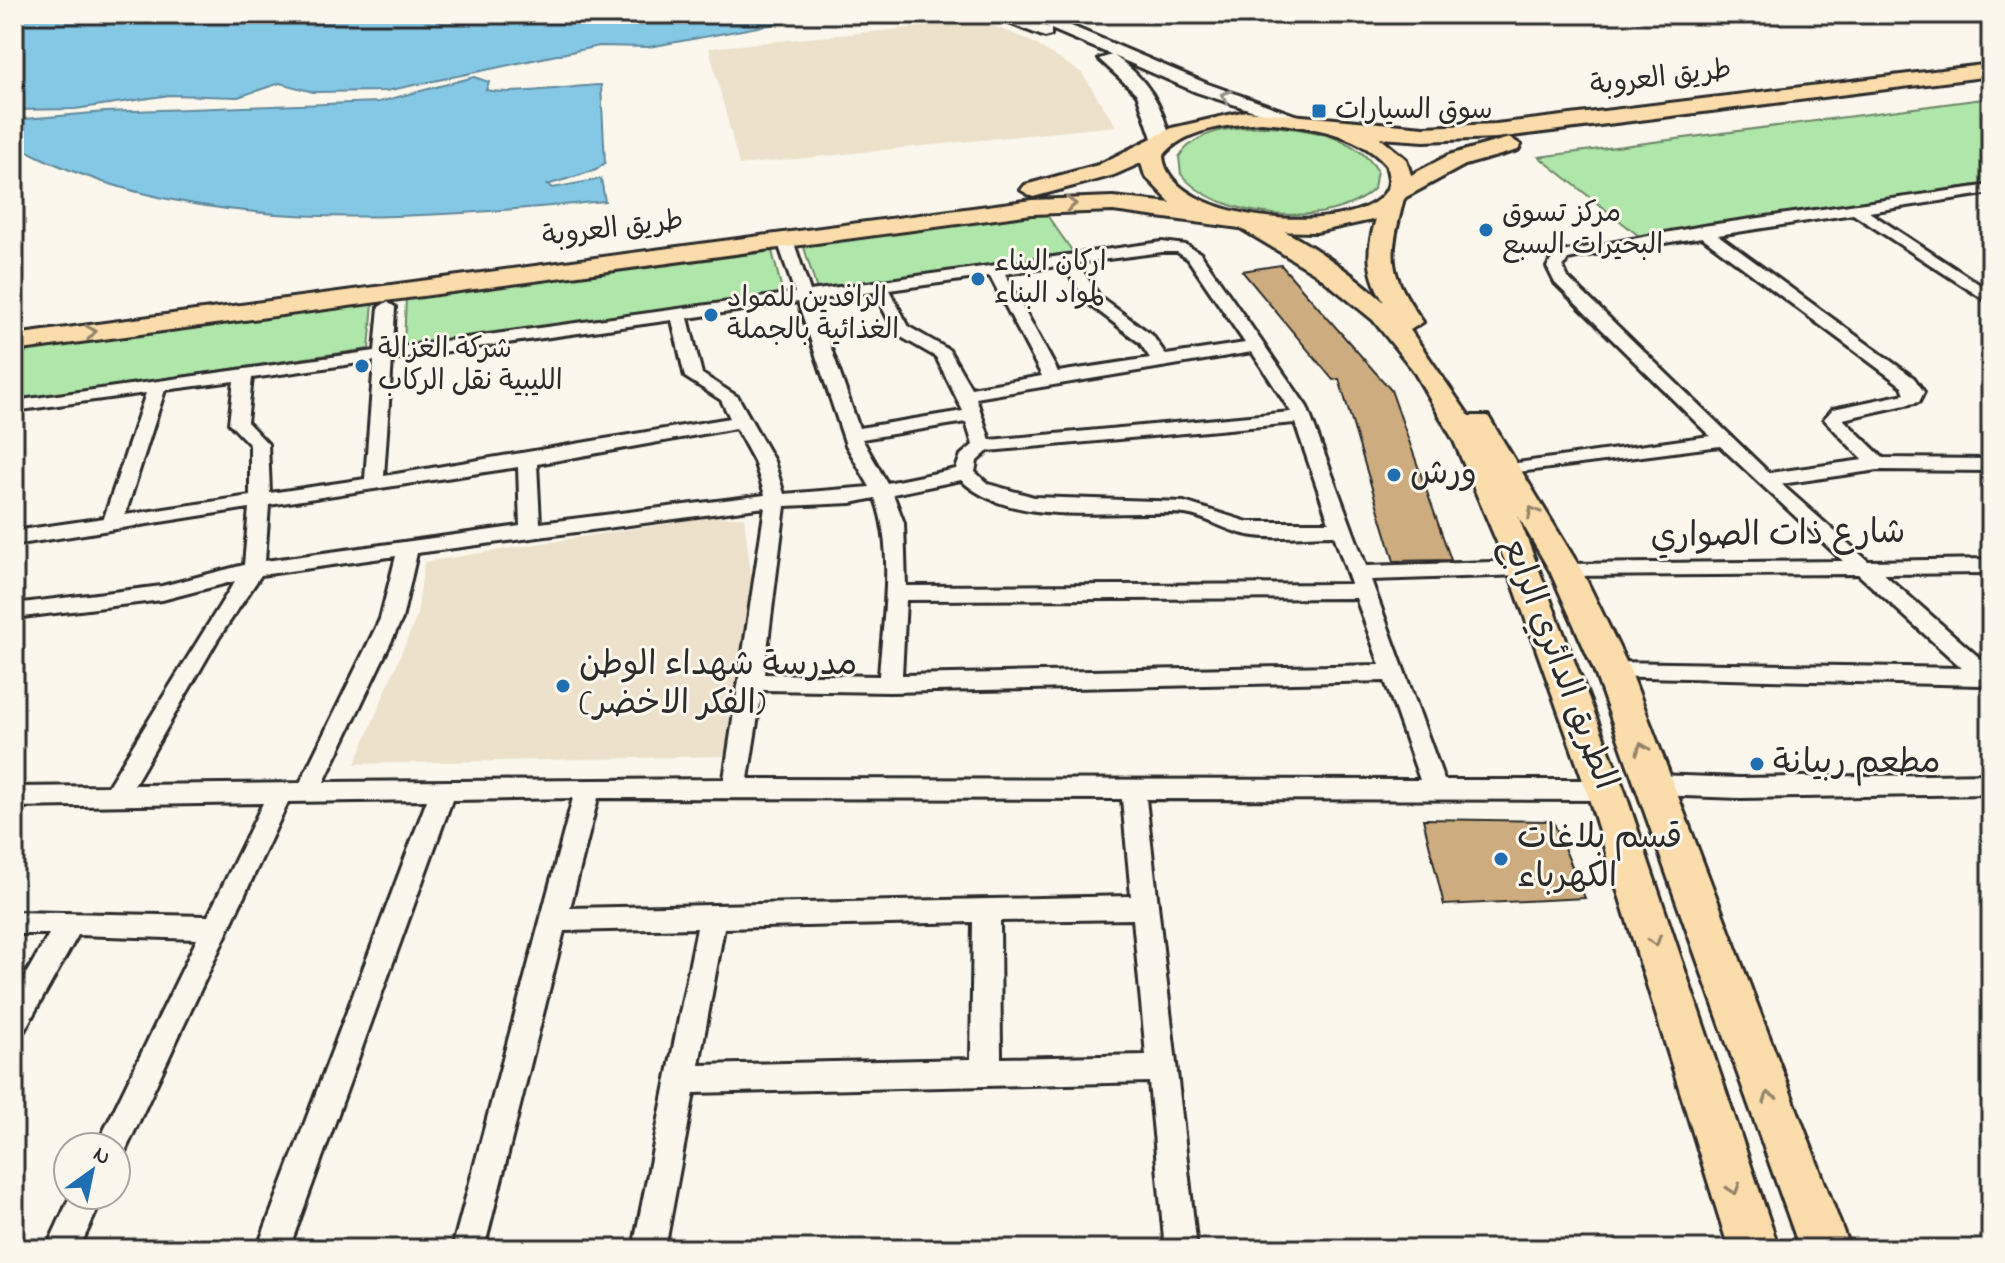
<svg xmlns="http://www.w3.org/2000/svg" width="2005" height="1263" viewBox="0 0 2005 1263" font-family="'Indie Flower','Playpen Sans Arabic',sans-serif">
	<rect width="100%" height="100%" fill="#fbf7ec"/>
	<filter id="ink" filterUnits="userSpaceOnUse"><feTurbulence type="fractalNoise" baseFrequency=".0125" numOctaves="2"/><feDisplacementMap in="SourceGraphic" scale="16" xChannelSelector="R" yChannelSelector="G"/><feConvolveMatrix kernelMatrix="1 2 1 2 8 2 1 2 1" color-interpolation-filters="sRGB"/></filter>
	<g filter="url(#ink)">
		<!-- built -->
		<g fill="#ede1cc">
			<polygon points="980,21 1027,39 1082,73 1116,126 739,165 709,48"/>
			<polygon points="708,517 744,517 753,592 729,756 355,764 417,616 424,562"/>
		</g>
		<!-- green -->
		<g fill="#afe6a9" stroke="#6d886a" stroke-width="2">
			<polygon points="1991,98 1991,183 1639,236 1539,157"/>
			<path d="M1269 126C1307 129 1355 135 1377 170L1374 189C1332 230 1217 220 1181 174L1179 157C1197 128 1238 127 1269 126Z"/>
			<polygon points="1044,211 1073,252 817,290 803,244"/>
			<polygon points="771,247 783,294 404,346 406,296"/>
			<polygon points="373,302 369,349 14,400 14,350"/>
		</g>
		<!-- water -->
		<g fill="#85c8e6" stroke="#61899b" stroke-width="2">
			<polygon points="14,14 806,14 796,20 649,47 599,46 386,91 313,92 280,83 238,97 170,95 75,109 14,110"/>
			<path d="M474 77 489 82 486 90C513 96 570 86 601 85L605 163 596 170 547 185 553 188 601 179 605 201C412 219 197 240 19 147L26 142 14 135V120L105 112 379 102Z"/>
		</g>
		<!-- building -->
		<g fill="#cdad80" stroke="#2b2b2b" stroke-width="2">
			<polygon points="1281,265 1391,390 1451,560 1394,561 1339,379 1333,380 1242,271"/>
			<polygon points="1423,819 1553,821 1585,898 1444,905"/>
		</g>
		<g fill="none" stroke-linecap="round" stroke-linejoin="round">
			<defs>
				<g id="minor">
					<path d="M1991 185V193L1869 212 1991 292V304L1853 214 1718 235 1914 378 1924 392 1919 402 1843 419 1883 458 1991 459V471L1878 470 1781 484 1868 561 1991 559V573L1884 574 1991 668V689L1981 685 1604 676 1601 670 1604 664 1612 662 1962 668 1858 574 1559 576 1556 571 1559 566 1566 564 1843 561 1720 446 1503 474 1500 470 1503 466 1510 464 1710 436 1555 283 1547 267 1556 253 1703 226ZM1702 237 1902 386 1905 394 1833 409 1824 419 1863 460 1769 473 1568 278 1563 267 1568 259 1582 256Z"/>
					<path d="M785 235 793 240 810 291 1162 242 1186 245 1200 253 1307 407 1366 566 1523 561 1533 568 1523 575 1371 580 1444 780H1607L1616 783 1619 790 1616 797 1607 800 1146 799 1197 1249H1165L1149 1082 694 1093 665 1249H633L697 928 564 931 484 1249H452L573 798 452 800 289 1249H257L427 800 288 802 122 1158 116 1160V1147H96L197 939 78 935 24 1031 14 1035V995L49 934H14V912L208 916 263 803 14 807V787L108 786 235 581 162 600 14 618V604L162 586 244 565 249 508 14 545V531L104 518 146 393 14 411V401L375 351 379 307 387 302 395 307 393 348 795 293 777 240ZM1162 252H1177L1188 259 1245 343 1166 355 1152 335 1100 297 1077 263ZM1063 265 1088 303 1140 343 1150 358 1058 372 1005 274ZM990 276 1042 376 971 388 949 350 909 327 889 290ZM874 292 896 334 936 357 963 411 859 428 814 300ZM798 302 846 445 870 487 784 494 774 461 738 397 702 374 688 318ZM672 320 685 377 721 400 730 418 384 476 392 359ZM1252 352 1291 412 990 440 976 398ZM374 361 365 479 270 493 268 444 247 422 252 378ZM234 381 229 423 250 445V496L125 515 165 390ZM966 422 973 445 961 455 956 469 887 483 862 439ZM1295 423 1329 522H1248L1184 502 1034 497 988 484 975 472 977 461 988 451ZM736 428 754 461 765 495 540 523 537 464ZM518 467 520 526 265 561 269 505ZM961 480C1014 530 1117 508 1185 514 1207 517 1226 531 1248 535 1276 540 1306 535 1334 535L1351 584 906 586 904 523 893 494ZM875 498C895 553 883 618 879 676L764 674 785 506 851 503ZM765 507 724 779 324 782 402 619 417 553ZM396 556 380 619 300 783 134 785 218 639 261 575ZM1356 598 1380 665 902 675 906 600ZM1385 681 1420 780 748 779 762 690 890 692ZM598 798 1122 799 1131 896 570 908ZM1133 919 1146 1055 1001 1058 1000 921ZM973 922 971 1059 699 1065 724 928Z"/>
					<polygon points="1991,774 1991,794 1740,798 1656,795 1647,792 1644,785 1647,778 1656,775 1740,778"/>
					<polygon points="71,1195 104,1195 79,1249 46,1249"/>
				</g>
				<path id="secondary" d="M986 14H1009L1050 28 1022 14H1043L1208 84 1309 120 1300 125 1294 124 1196 92 1114 56C1147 78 1163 105 1171 143L1162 149 1155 147 1137 94 1099 59 1112 55 1051 29V35L1045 37Z"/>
				<path id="primary" d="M1393 191 1404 198C1389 259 1386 269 1423 322L1410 330 1469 416H1488L1582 571 1630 670 1850 1249H1800L1594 670 1550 571 1518 516 1625 792 1779 1249H1729L1587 792 1505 561 1454 441 1413 370 1373 320 1315 273 1225 219 1237 212C1285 224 1348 269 1384 302 1360 262 1370 240 1382 198Z"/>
				<path id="trunk" d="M1991 64V76L1496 138 1424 141 1380 138 1406 159 1411 175 1449 155 1502 140 1510 138 1521 145 1518 150 1465 165 1406 197 1396 208 1377 219 1316 232 1262 231 1113 211 1032 214 14 351V335L1032 200 1113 197 1171 203 1145 176 1141 163 1114 175 1033 197 1021 190 1025 185 1098 165 1172 128 1246 111 1424 127 1496 124ZM1262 122C1304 126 1357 131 1386 165 1388 173 1391 182 1387 189 1362 239 1168 225 1163 156 1185 128 1230 125 1262 122Z"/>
			</defs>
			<!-- minor casing -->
			<use href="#minor" stroke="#2b2b2b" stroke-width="6"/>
			<!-- secondary casing -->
			<use href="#secondary" stroke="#2b2b2b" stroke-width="6"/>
			<!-- primary casing -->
			<use href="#primary" stroke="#2b2b2b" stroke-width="6"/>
			<!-- trunk casing -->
			<use href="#trunk" stroke="#2b2b2b" stroke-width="6"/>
			<!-- minor -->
			<use href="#minor" fill="#fbf7ec" fill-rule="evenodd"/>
			<!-- secondary -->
			<use href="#secondary" fill="#fbf7ec" fill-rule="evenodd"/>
			<!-- primary -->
			<use href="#primary" fill="#fbddab" fill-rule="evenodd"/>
			<!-- trunk -->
			<use href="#trunk" fill="#fbddab" fill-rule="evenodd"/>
		</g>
		<!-- one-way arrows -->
		<defs><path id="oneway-chevron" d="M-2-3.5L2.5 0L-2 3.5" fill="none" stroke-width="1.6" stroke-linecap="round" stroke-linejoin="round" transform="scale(2)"/></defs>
		<use stroke="#93918c" href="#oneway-chevron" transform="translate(1226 96) rotate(-161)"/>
		<g stroke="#93846b">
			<use href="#oneway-chevron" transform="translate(1071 204) rotate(-2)"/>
			<use href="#oneway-chevron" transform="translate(91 332) rotate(-8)"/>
			<use href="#oneway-chevron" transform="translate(1533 512) rotate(-119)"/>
			<use href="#oneway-chevron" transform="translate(1642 748) rotate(-111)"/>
			<use href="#oneway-chevron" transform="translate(1655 941) rotate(72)"/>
			<use href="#oneway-chevron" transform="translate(1769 1097) rotate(-110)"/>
			<use href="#oneway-chevron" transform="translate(1734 1189) rotate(72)"/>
		</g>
	</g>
	<!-- markers -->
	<g fill="#1f6fb2" stroke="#fbf7ec" stroke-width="3">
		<rect x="1311" y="103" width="16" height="16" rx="4"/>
		<circle cx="1486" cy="230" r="8"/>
		<circle cx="978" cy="279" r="8"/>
		<circle cx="711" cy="315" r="8"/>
		<circle cx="362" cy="366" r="8"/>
		<circle cx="1394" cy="475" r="8"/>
		<circle cx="563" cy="686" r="8"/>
		<circle cx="1757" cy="764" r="8"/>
		<circle cx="1501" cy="859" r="8"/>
	</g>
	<g text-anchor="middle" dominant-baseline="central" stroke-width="6" stroke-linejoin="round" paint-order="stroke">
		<!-- far-street labels -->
		<g font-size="28" fill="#2b2b2b" stroke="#fbf7ec">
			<text transform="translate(1661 79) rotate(-7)">طريق العروبة</text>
			<text transform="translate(613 230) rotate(-7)">طريق العروبة</text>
		</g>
		<!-- far-poi labels -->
		<g font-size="28" fill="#2b2b2b" stroke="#fbf7ec" text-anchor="start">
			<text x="1335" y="111">سوق السيارات</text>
			<text x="1502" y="214">مركز تسوق<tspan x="1502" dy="32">البحيرات السبع</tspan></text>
			<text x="994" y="263">اركان البناء<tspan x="994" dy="32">لمواد البناء</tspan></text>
			<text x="727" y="299">الرافدين للمواد<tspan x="727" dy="32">الغذائية بالجملة</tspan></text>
			<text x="378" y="350">شركة الغزالة<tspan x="378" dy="32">الليبية نقل الركاب</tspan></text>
		</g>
		<!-- poi labels -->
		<g font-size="34" fill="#2b2b2b" stroke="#fbf7ec" text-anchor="start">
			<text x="1410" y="475">ورش</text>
			<text x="579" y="666">مدرسة شهداء الوطن<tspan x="579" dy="39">(الفكر الاخضر)</tspan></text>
			<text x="1773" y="764">مطعم ربيانة</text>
			<text x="1517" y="839">قسم بلاغات<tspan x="1517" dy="39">الكهرباء</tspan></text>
		</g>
		<!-- street labels -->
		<g font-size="34" fill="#2b2b2b" stroke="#fbf7ec">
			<text transform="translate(1778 536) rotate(-1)">شارع ذات الصواري</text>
			<text transform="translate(1558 664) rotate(69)">الطريق الدائري الرابع</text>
		</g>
	</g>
	<!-- margin -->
	<rect width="2005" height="1263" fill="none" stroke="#fbf7ec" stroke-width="48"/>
	<rect x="24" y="24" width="1957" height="1215" fill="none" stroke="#2b2b2b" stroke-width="3" filter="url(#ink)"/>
	<!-- north arrow -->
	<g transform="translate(92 1171) rotate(33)"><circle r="38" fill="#fbf7ec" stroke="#a8a59f" stroke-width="2"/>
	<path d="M0-6L14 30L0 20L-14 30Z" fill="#1f6fb2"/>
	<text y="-12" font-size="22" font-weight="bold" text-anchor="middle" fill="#2b2b2b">N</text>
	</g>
</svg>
